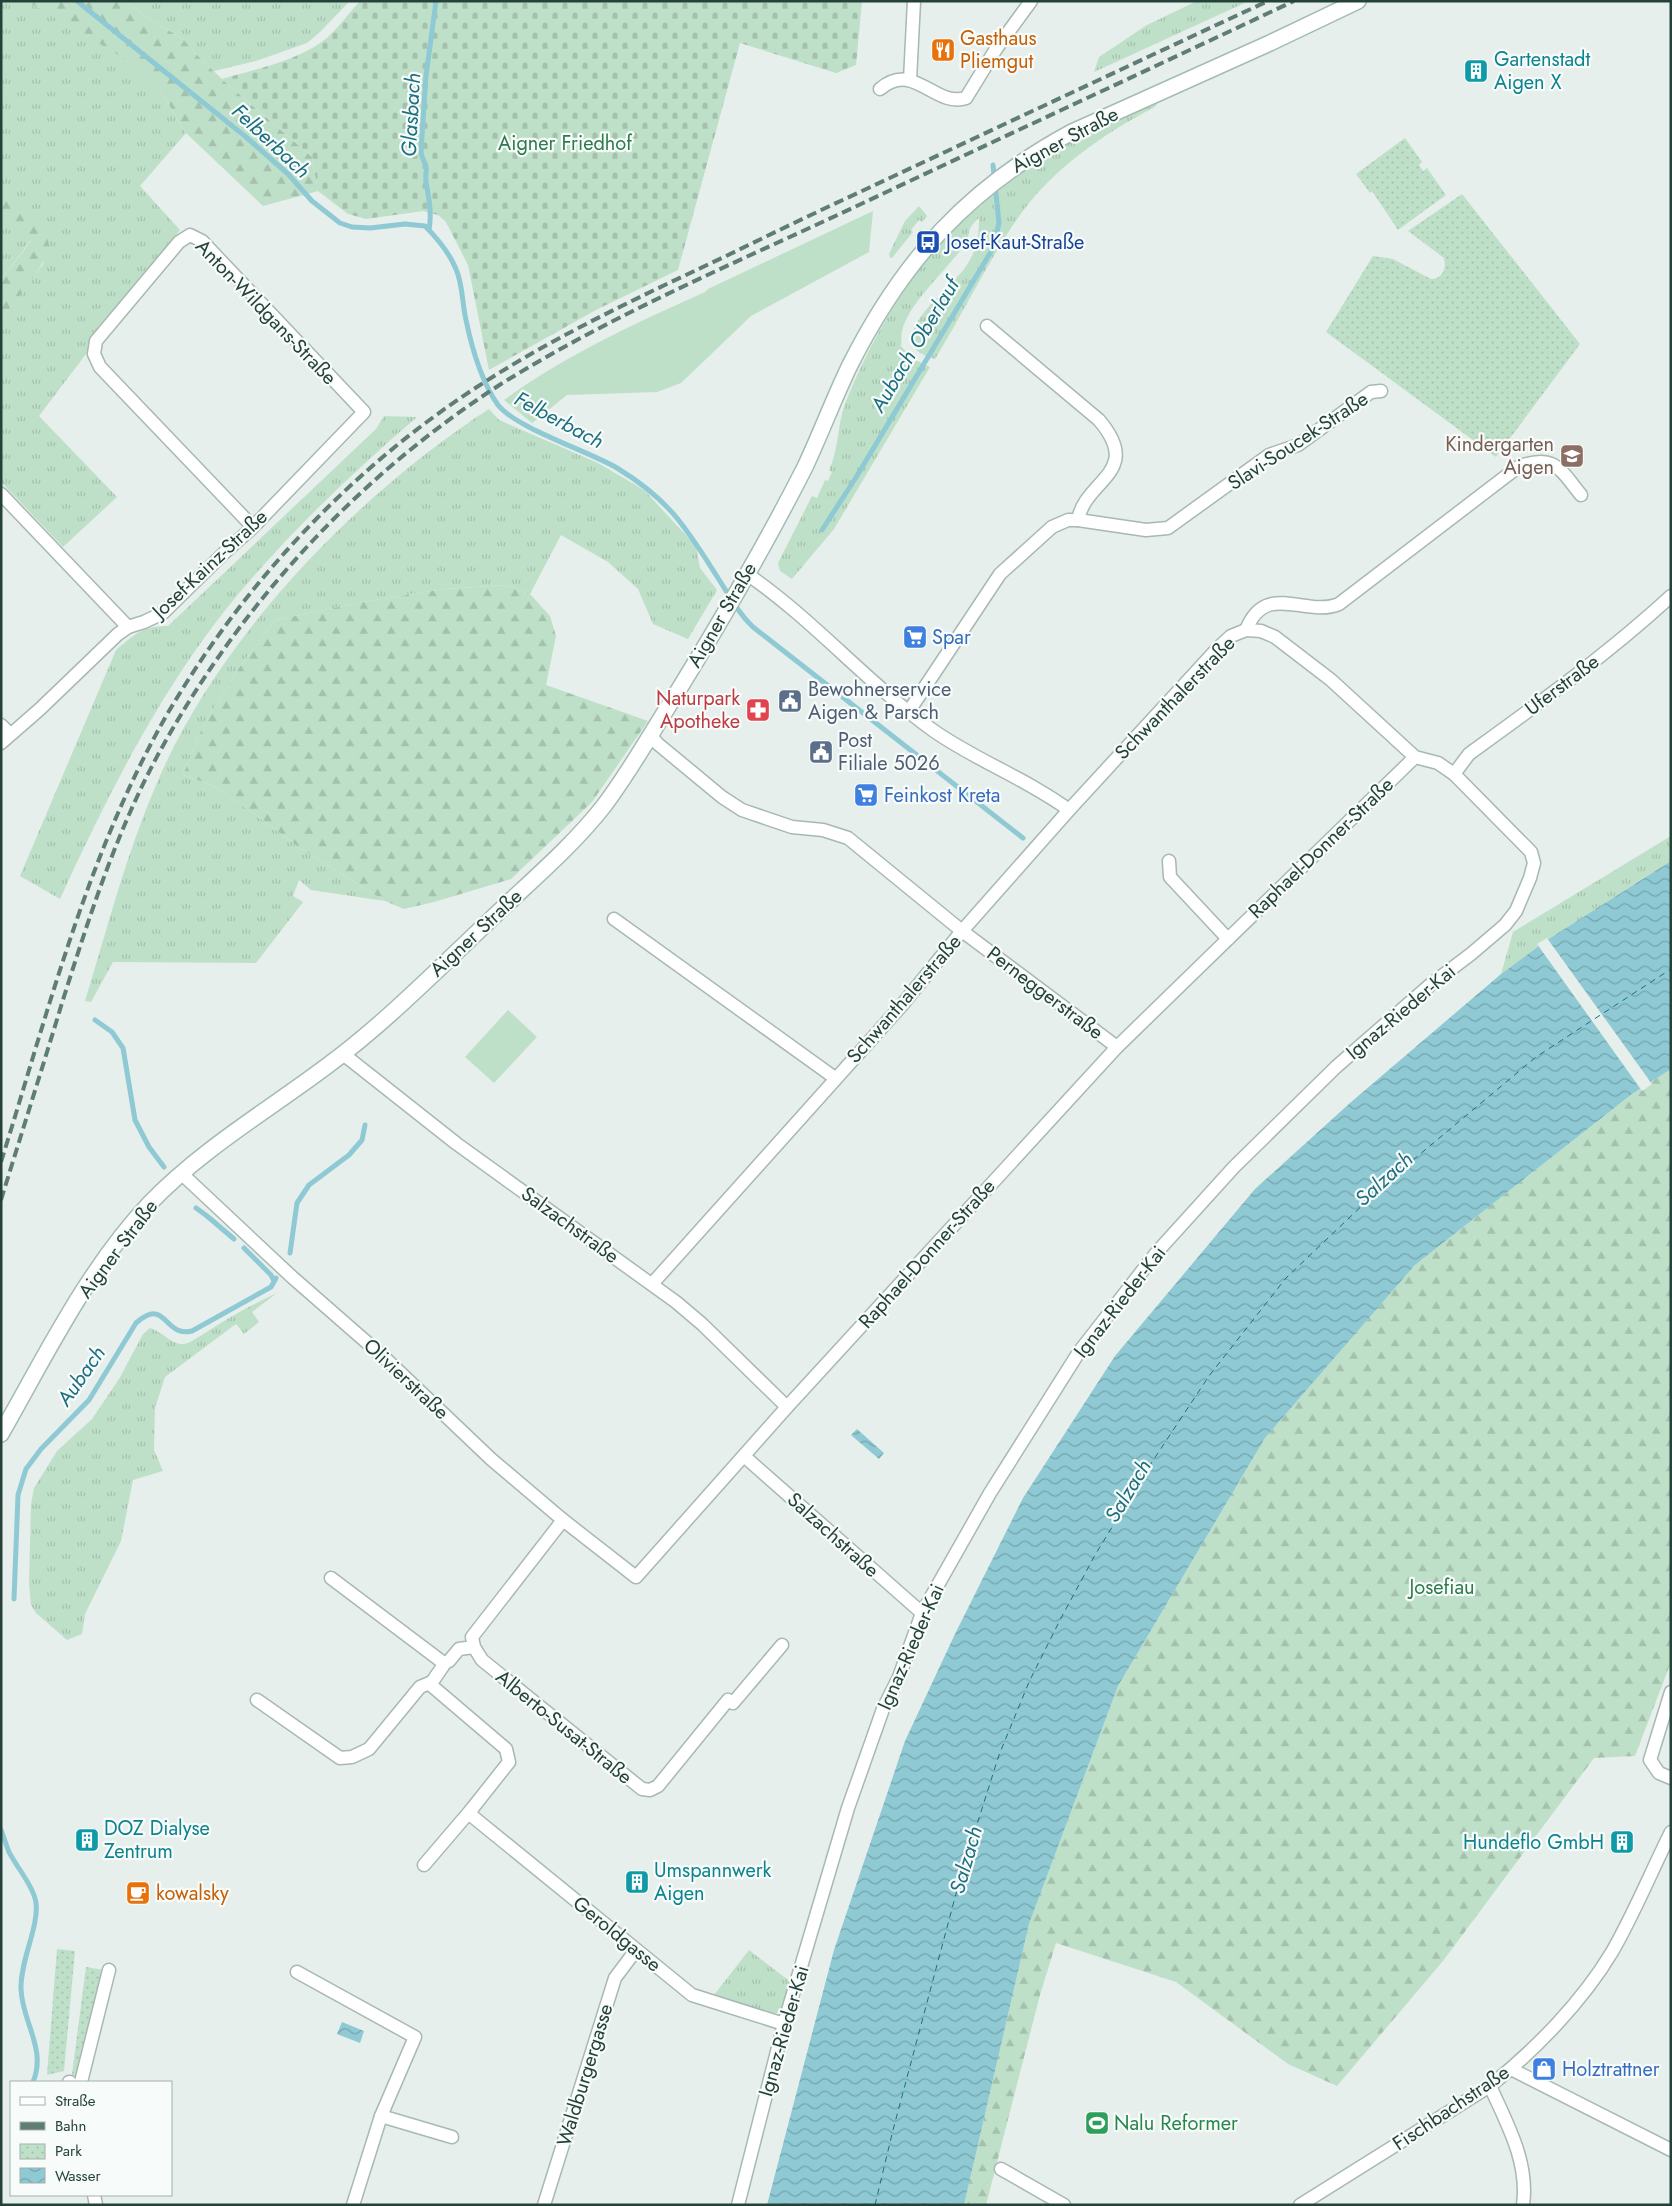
<svg xmlns="http://www.w3.org/2000/svg" width="1672" height="2206" viewBox="0 0 1672 2206" font-family="Jost,sans-serif">
	<defs>
		<pattern id="grass-tufts" width="24" height="20" patternUnits="userSpaceOnUse" patternTransform="scale(1.25)"><rect width="24" height="20" fill="#bfe0c8"/><path d="M3 7l-1-3M5 7V3M7 7l1-3M15 17l-1-3M17 17v-4M19 17l1-3" fill="none" stroke="#a4c1ad"/></pattern>
		<pattern id="forest-firs" width="22" height="20" patternUnits="userSpaceOnUse" patternTransform="scale(1.25)"><rect width="22" height="20" fill="#bfe0c8"/><path d="M5 1l3.5 6h-7zM16 11l3.5 6h-7z" fill="#a4c1ad"/></pattern>
		<pattern id="cemetery-stones" width="16" height="16" patternUnits="userSpaceOnUse" patternTransform="scale(1.25)"><rect width="16" height="16" fill="#bfe0c8"/><path d="M2 7V4a2 2 0 0 1 4 0v3zM10 15v-3a2 2 0 0 1 4 0v3z" fill="#a4c1ad"/></pattern>
		<pattern id="park-dots" width="8" height="8" patternUnits="userSpaceOnUse" patternTransform="scale(1.25)"><rect width="8" height="8" fill="#bfe0c8"/><path d="M2 2h.1M6 6h.1" fill="none" stroke="#a4c1ad" stroke-width="1.8" stroke-linecap="round"/></pattern>
		<pattern id="water-waves" width="16" height="10" patternUnits="userSpaceOnUse" patternTransform="scale(1.25)"><rect width="16" height="10" fill="#8ec9d4"/><path d="M0 5q4-4 8 0t8 0" fill="none" stroke="#74a5ad"/></pattern>
	</defs>
	<rect width="100%" height="100%" fill="#e6efeb"/>
	<!-- grass -->
	<g fill="url(#grass-tufts)">
		<polygon points="1,1 27,1 122,56 160,90 186,133 140,186 180,230 39,416 117,497 63,547 1,482 1,319 43,264 45,232 1,184"/>
		<polygon points="125,1 350,1 320,32 307,43 256,61 214,71 196,54 183,39 149,19"/>
		<polygon points="1197,1 1249,1 1094,72 1099,57 1147,25"/>
		<path d="M1155 103 1157 105 1153 108C1103 134 1053 169 1020 215 989 259 966 308 938 354L935 359C875 344 948 291 964 269 976 253 979 238 979 218 964 231 972 234 965 244 949 268 909 302 902 331 901 335 902 341 901 346L912 358 930 367 834 529 792 579 780 571 778 563 812 496 817 498 825 480 828 481 832 472 829 470C839 449 837 426 845 404 881 312 940 226 1024 170 1065 143 1110 123 1155 103Z"/>
		<polygon points="919,206 927,216 922,222 919,220 911,230 913,232 892,258 890,258 889,254 905,221"/>
		<polygon points="1,210 31,240 1,280"/>
		<path d="M489 409 499 420 598 463 644 490 696 546 700 568 717 590 688 639 653 624 638 589 608 562 561 535 530 594 505 585 444 589 363 602 275 620 239 668 203 726 183 775 214 786 256 815 297 846 385 901 311 890 299 880 293 896 303 902 256 963 113 962 91 1002 85 1001C107 929 126 855 156 785 218 638 356 495 489 409Z"/>
		<path d="M384 416 417 417C352 473 290 532 235 598 162 687 108 794 60 899L20 876 116 650C135 634 143 626 168 626L376 429Z"/>
		<polygon points="1671,836 1671,861 1547,940 1501,974 1513,932"/>
		<path d="M277 1293 252 1312 259 1322 244 1334 236 1324 165 1377 155 1408 154 1450 163 1471 133 1480 121 1541 85 1614 82 1634 67 1640 36 1613 31 1605 29 1583 31 1504 34 1488 57 1451 92 1419 119 1379 143 1334 150 1328C161 1331 170 1343 181 1344 188 1345 196 1338 202 1335 226 1319 251 1305 277 1293Z"/>
		<path d="M749 1950 792 1983C788 1995 787 2016 771 2013L714 1995Z"/>
	</g>
	<!-- forest -->
	<g fill="url(#forest-firs)">
		<polygon points="27,1 125,1 149,19 183,39 196,54 222,79 312,157 318,191 263,206 186,133 160,90 122,57"/>
		<path d="M1 184C15 197 45 222 48 240 52 262 14 301 1 319V280L31 241 1 210Z"/>
		<polygon points="505,585 530,594 550,616 556,636 546,685 648,721 592,802 511,879 434,902 404,909 385,901 297,846 256,815 214,786 183,775 203,726 239,668 275,620 363,602 444,589"/>
		<polygon points="1671,1069 1671,1662 1635,1756 1594,1758 1443,1961 1337,2086 1288,2064 1176,1982 1056,1943 1040,1995 986,2205 964,2205 1029,1924 1118,1686 1265,1438 1415,1265 1632,1094"/>
	</g>
	<!-- cemetery -->
	<path fill="url(#cemetery-stones)" d="M360 1H862L856 65 836 73 740 43 678 270 596 310 489 370 468 265 446 222 438 215 423 211 366 219 348 214 318 191 312 157 222 79C255 69 294 62 323 41 337 30 348 14 360 1Z"/>
	<!-- park -->
	<g fill="url(#park-dots)">
		<polygon points="1405,138 1422,162 1419,165 1423,171 1427,168 1446,195 1398,230 1372,191 1370,193 1356,174"/>
		<path d="M1462 194 1580 344 1496 457 1326 332 1373 256 1393 259 1431 279C1442 279 1447 269 1444 258L1408 231Z"/>
		<polygon points="57,1949 75,1951 64,2071 47,2075"/>
		<polygon points="86,1967 104,1970 76,2082 71,2082"/>
	</g>
	<!-- garden -->
	<g fill="#bfe0c8">
		<path d="M873 211 869 252 751 316 681 383 657 392 567 395 532 423 504 400C566 355 636 323 705 292L708 289Z"/>
		<polygon points="508,1010 537,1037 494,1083 465,1057"/>
	</g>
	<!-- water -->
	<g fill="url(#water-waves)">
		<polygon points="1671,861 1671,1069 1632,1094 1415,1265 1265,1438 1118,1686 1029,1924 964,2205 767,2205 834,1950 905,1741 955,1634 1023,1498 1115,1356 1255,1189 1350,1103 1501,974 1547,940"/>
		<polygon points="857,1429 884,1453 879,1459 851,1435"/>
		<polygon points="342,2022 364,2031 360,2043 337,2034"/>
	</g>
	<!-- pier -->
	<polygon fill="#e6efeb" points="1547,938 1652,1084 1642,1091 1537,944"/>
	<g fill="none" stroke-linecap="round" stroke-linejoin="round">
		<!-- stream -->
		<g stroke="#8ec9d4" stroke-width="5">
			<path d="M77 1 246 137 288 174 312 201 340 223 352 227 370 228 405 224 425 226C437 238 449 252 456 269 463 285 462 303 466 320 472 349 481 381 498 405 516 428 588 451 617 468 670 500 686 528 718 578 729 595 738 613 753 627L1023 838"/>
			<path d="M429 230C432 213 429 199 426 182 425 177 427 171 426 166 424 160 421 157 421 151L426 76 436 1"/>
			<polyline points="822,530 855,479 992,250 999,223 993,165"/>
			<polyline points="95,1020 112,1032 123,1048 135,1120 149,1147 164,1167"/>
			<polyline points="196,1208 207,1216 234,1239"/>
			<polyline points="244,1248 271,1275 274,1281"/>
			<polyline points="290,1253 297,1203 309,1185 349,1155 362,1140 365,1125"/>
			<path d="M14 1599 18 1495 26 1469 41 1449 89 1400 136 1323C167 1296 163 1338 192 1331L271 1287 276 1278"/>
			<path d="M1 1830C4 1837 6 1845 9 1852 16 1866 34 1887 36 1903 39 1927 20 1961 21 1989 22 2022 47 2049 33 2082"/>
		</g>
		<!-- ferry -->
		<polyline stroke="#1c6f80" stroke-width="1" stroke-dasharray="6 5" stroke-linecap="butt" points="875,2205 893,2130 961,1875 999,1755 1029,1682 1060,1620 1095,1555 1152,1462 1209,1376 1286,1278 1388,1181 1536,1057 1671,969"/>
		<defs>
			<g id="street">
				<polyline points="910,80 914,1"/>
				<path d="M880 89C914 60 934 108 966 98L996 49 1031 1"/>
				<polyline points="1,494 128,627"/>
				<polyline points="1078,520 1146,530 1168,528 1269,455 1298,445 1371,392 1381,391"/>
				<path d="M747 574C814 620 868 684 934 731 977 761 1027 779 1069 810"/>
				<path d="M1246 630C1266 580 1305 618 1339 604L1518 467C1554 453 1560 469 1581 495"/>
				<path d="M909 711 1000 574 1052 527 1068 520H1078C1085 479 1144 473 1099 420L987 326"/>
				<polyline points="1,725 10,734"/>
				<polyline points="650,735 658,744 722,797 742,810 792,827 823,830 848,838 962,931 1117,1047"/>
				<polyline points="1,743 40,709 118,634 128,627 144,622 163,613 224,553 253,527 364,412 202,241 190,235 179,242 96,341 94,354 100,367 253,527"/>
				<path d="M1454 774 1469 754C1538 704 1608 654 1671 596"/>
				<polyline points="1169,861 1170,877 1228,939"/>
				<polyline points="614,919 835,1078"/>
				<polyline points="343,1054 457,1144 676,1302 702,1324 787,1407"/>
				<polyline points="182,1174 292,1277 387,1360 491,1459 563,1520 636,1577 787,1407 1117,1047 1415,757"/>
				<polyline points="652,1284 902,1005 962,931 1069,810 1216,650 1231,636 1246,630 1261,631 1275,637 1331,680 1415,757 1438,763 1454,774 1531,852 1534,863 1530,878 1516,911 1505,925 1471,954 1430,985 1336,1067 1234,1167 1157,1252 1079,1352 990,1493 922,1613 899,1677 883,1709 848,1808 784,2024 738,2205"/>
				<polyline points="744,1456 922,1613"/>
				<polyline points="563,1520 472,1637 474,1647 482,1660 642,1789 650,1790 658,1786 728,1700 733,1703 782,1645"/>
				<polyline points="331,1578 441,1661 443,1666 432,1682 432,1686 506,1749 509,1762 471,1810 472,1816 692,1995 784,2024"/>
				<polyline points="443,1664 449,1661 459,1649 474,1647"/>
				<polyline points="1671,1692 1650,1760 1659,1773 1671,1778"/>
				<polyline points="257,1700 340,1758 352,1757 369,1749 420,1687 432,1682"/>
				<polyline points="424,1865 471,1810"/>
				<polyline points="297,1972 415,2037 381,2116 353,2205"/>
				<polyline points="1511,2069 1671,2150"/>
				<polyline points="69,2082 70,2082"/>
				<polyline points="81,2082 109,1970"/>
				<path d="M1490 2086C1507 2124 1529 2162 1523 2205"/>
				<polyline points="381,2116 452,2137"/>
				<polyline points="1001,2169 1064,2205"/>
				<polyline points="94,2195 96,2205"/>
				<polyline points="544,2205 615,1978 636,1950"/>
				<path d="M1300 2205 1490 2086C1535 2050 1582 2002 1612 1952 1634 1914 1651 1872 1671 1832"/>
			</g>
			<path id="secondary" d="M1 1434C46 1355 87 1270 150 1203 202 1149 267 1111 327 1066 384 1024 435 972 487 923 526 885 569 850 603 807 629 773 650 735 673 699 720 623 765 546 805 467 821 433 834 398 850 365 903 260 968 188 1072 132L1270 43 1358 1"/>
		</defs>
		<!-- street casing -->
		<use href="#street" stroke="#a8b8b2" stroke-width="15"/>
		<!-- secondary casing -->
		<use href="#secondary" stroke="#a4bbb3" stroke-width="18"/>
		<!-- street -->
		<use href="#street" stroke="#fff" stroke-width="12"/>
		<!-- secondary -->
		<use href="#secondary" stroke="#fff" stroke-width="15"/>
		<!-- rail -->
		<g stroke="#5f7d75" stroke-width="4" stroke-dasharray="10 5" stroke-linecap="butt">
			<path d="M1 1162C48 1012 87 856 165 718 237 593 340 480 459 399 542 342 633 300 724 257 765 237 806 217 847 198 988 132 1128 66 1268 1"/>
			<path d="M1 1200C21 1135 42 1069 62 1003 89 917 117 830 160 751 242 602 358 476 501 384 615 313 740 261 861 204 1005 136 1150 69 1294 1"/>
		</g>
	</g>
	<!-- icons -->
	<defs>
		<symbol id="restaurant-square" viewBox="-11 -11 22 22"><rect x="-9" y="-9" width="18" height="18" rx="4" fill="#e8710a" stroke="#f7fbf9"/><path d="M-5-6h1v4h1v-4h1v4h1v-4h1v5L-1.5 .5V6h-2V.5L-5-1ZM5-6V6H3V1.5H1.5Q1.5-4 5-6Z" fill="#fff"/></symbol>
		<symbol id="building-square" viewBox="-11 -11 22 22"><rect x="-9" y="-9" width="18" height="18" rx="4" fill="#0f9aa8" stroke="#f7fbf9"/><path d="M-4-6H4V6H1V3H-1V6H-4ZM-2.5-4.3h1.7v1.8h-1.7ZM.8-4.3h1.7v1.8H.8ZM-2.5-1h1.7V.8h-1.7ZM.8-1h1.7V.8H.8Z" fill="#fff"/></symbol>
		<symbol id="bus-square" viewBox="-11 -11 22 22"><rect x="-9" y="-9" width="18" height="18" rx="4" fill="#1a4fb4" stroke="#f7fbf9"/><path d="M-5-6H5V4H4V6H2V4H-2V6H-4V4H-5ZM-3.5-4V0h7V-4ZM-3.5 1.2v1.5H-2V1.2ZM2 1.2v1.5H3.5V1.2Z" fill="#fff"/></symbol>
		<symbol id="school-square" viewBox="-11 -11 22 22"><rect x="-9" y="-9" width="18" height="18" rx="4" fill="#8d6e63" stroke="#f7fbf9"/><path d="M0-5L7-2L0 1L-7-2ZM-4 1L0 2.5L4 1V4Q0 6-4 4Z" fill="#fff"/></symbol>
		<symbol id="supermarket-square" viewBox="-11 -11 22 22"><rect x="-9" y="-9" width="18" height="18" rx="4" fill="#3f7fe0" stroke="#f7fbf9"/><path d="M-6-5.5h2.5l.6 2H6L4.5 2H-2.5L-4.4-4H-6ZM-1.5 3.2a1.3 1.3 0 1 0 .1 0ZM3 3.2a1.3 1.3 0 1 0 .1 0Z" fill="#fff"/></symbol>
		<symbol id="civic-square" viewBox="-11 -11 22 22"><rect x="-9" y="-9" width="18" height="18" rx="4" fill="#5c6f8a" stroke="#f7fbf9"/><path d="M-.6-6.5H3V-4.5H.6V-3L4-1V1h2V6H-6V1h2V-1L-.6-3ZM-1.2 2.5V6h2.4V2.5Z" fill="#fff"/></symbol>
		<symbol id="pharmacy-square" viewBox="-11 -11 22 22"><rect x="-9" y="-9" width="18" height="18" rx="4" fill="#e0444e" stroke="#f7fbf9"/><path d="M-2-6h4v4h4v4h-4v4h-4v-4h-4v-4h4Z" fill="#fff"/></symbol>
		<symbol id="cafe-square" viewBox="-11 -11 22 22"><rect x="-9" y="-9" width="18" height="18" rx="4" fill="#e8710a" stroke="#f7fbf9"/><path d="M-5.5-4.5H6V0H3Q3 3.5 0 3.5H-2.5Q-5.5 3.5-5.5 0ZM3-3.2v2h1.7v-2ZM-6 4.5H4V6H-6Z" fill="#fff"/></symbol>
		<symbol id="shop-square" viewBox="-11 -11 22 22"><rect x="-9" y="-9" width="18" height="18" rx="4" fill="#3f7fe0" stroke="#f7fbf9"/><path d="M-5-2.5h2.3a2.7 3.5 0 0 1 5.4 0H5L5.5 6h-11ZM-1.5-2.5h3a1.5 2.3 0 0 0-3 0Z" fill="#fff"/></symbol>
		<symbol id="stadium-square" viewBox="-11 -11 22 22"><rect x="-9" y="-9" width="18" height="18" rx="4" fill="#2e9e5b" stroke="#f7fbf9"/><path d="M0-5a6.5 5 0 1 0 0 10a6.5 5 0 1 0 0-10ZM-3.5-1.8h7v3.6h-7Z" fill="#fff"/></symbol>
	</defs>
	<g fill-rule="evenodd">
		<use href="#restaurant-square" x="929" y="36" width="28" height="28"/>
		<use href="#building-square" x="1462" y="57" width="28" height="28"/>
		<use href="#bus-square" x="914" y="228" width="28" height="28"/>
		<use href="#school-square" x="1558" y="442" width="28" height="28"/>
		<use href="#supermarket-square" x="901" y="623" width="28" height="28"/>
		<use href="#civic-square" x="776" y="687" width="28" height="28"/>
		<use href="#pharmacy-square" x="744" y="696" width="28" height="28"/>
		<use href="#civic-square" x="807" y="738" width="28" height="28"/>
		<use href="#supermarket-square" x="852" y="781" width="28" height="28"/>
		<use href="#building-square" x="73" y="1826" width="28" height="28"/>
		<use href="#building-square" x="1608" y="1828" width="28" height="28"/>
		<use href="#building-square" x="623" y="1868" width="28" height="28"/>
		<use href="#cafe-square" x="124" y="1879" width="28" height="28"/>
		<use href="#shop-square" x="1530" y="2055" width="28" height="28"/>
		<use href="#stadium-square" x="1083" y="2109" width="28" height="28"/>
	</g>
	<g text-anchor="middle" dominant-baseline="central" stroke-width="4.5" stroke-linejoin="round" paint-order="stroke">
		<!-- food labels -->
		<g font-size="20" fill="#c56008" stroke="#f7fbf9" text-anchor="start">
			<text x="960" y="38">Gasthaus<tspan x="960" dy="23">Pliemgut</tspan></text>
			<text x="156" y="1893">kowalsky</text>
		</g>
		<!-- culture labels -->
		<g font-size="20" fill="#0d838f" stroke="#f7fbf9" text-anchor="start">
			<text x="1494" y="59">Gartenstadt<tspan x="1494" dy="23">Aigen X</tspan></text>
			<text x="104" y="1828">DOZ Dialyse<tspan x="104" dy="23">Zentrum</tspan></text>
			<text x="1604" y="1842" text-anchor="end">Hundeflo GmbH</text>
			<text x="654" y="1870">Umspannwerk<tspan x="654" dy="23">Aigen</tspan></text>
		</g>
		<!-- street labels -->
		<g font-size="20" fill="#24423a" stroke="#f7fbf9">
			<text transform="translate(1065 140) rotate(-28)">Aigner Straße</text>
			<text transform="translate(266 312) rotate(46)">Anton-Wildgans-Straße</text>
			<text transform="translate(1298 441) rotate(-33)">Slavi-Soucek-Straße</text>
			<text transform="translate(210 564) rotate(-43)">Josef-Kainz-Straße</text>
			<text transform="translate(722 615) rotate(-60)">Aigner Straße</text>
			<text transform="translate(1562 685) rotate(-37)">Uferstraße</text>
			<text transform="translate(1175 698) rotate(-46)">Schwanthalerstraße</text>
			<text transform="translate(1321 848) rotate(-44)">Raphael-Donner-Straße</text>
			<text transform="translate(476 933) rotate(-43)">Aigner Straße</text>
			<text transform="translate(1045 993) rotate(37)">Perneggerstraße</text>
			<text transform="translate(904 999) rotate(-49)">Schwanthalerstraße</text>
			<text transform="translate(1401 1012) rotate(-40)">Ignaz-Rieder-Kai</text>
			<text transform="translate(570 1225) rotate(36)">Salzachstraße</text>
			<text transform="translate(118 1249) rotate(-53)">Aigner Straße</text>
			<text transform="translate(927 1254) rotate(-48)">Raphael-Donner-Straße</text>
			<text transform="translate(1120 1302) rotate(-52)">Ignaz-Rieder-Kai</text>
			<text transform="translate(406 1379) rotate(43)">Olivierstraße</text>
			<text transform="translate(833 1535) rotate(42)">Salzachstraße</text>
			<text transform="translate(911 1647) rotate(-66)">Ignaz-Rieder-Kai</text>
			<text transform="translate(564 1727) rotate(39)">Alberto-Susat-Straße</text>
			<text transform="translate(617 1934) rotate(39)">Geroldgasse</text>
			<text transform="translate(784 2031) rotate(-74)">Ignaz-Rieder-Kai</text>
			<text transform="translate(585 2075) rotate(-73)">Waldburgergasse</text>
			<text transform="translate(1451 2108) rotate(-34)">Fischbachstraße</text>
		</g>
		<!-- park labels -->
		<g font-size="20" fill="#2d7a4b" stroke="#f7fbf9">
			<text x="565" y="143">Aigner Friedhof</text>
			<text x="1442" y="1587">Josefiau</text>
		</g>
		<!-- transit labels -->
		<g font-size="20" fill="#164399" stroke="#f7fbf9" text-anchor="start">
			<text x="946" y="242">Josef-Kaut-Straße</text>
		</g>
		<!-- education labels -->
		<g font-size="20" fill="#785e54" stroke="#f7fbf9" text-anchor="end">
			<text x="1554" y="444">Kindergarten<tspan x="1554" dy="23">Aigen</tspan></text>
		</g>
		<!-- shop labels -->
		<g font-size="20" fill="#366cbe" stroke="#f7fbf9" text-anchor="start">
			<text x="932" y="637">Spar</text>
			<text x="884" y="795">Feinkost Kreta</text>
			<text x="1562" y="2069">Holztrattner</text>
		</g>
		<!-- service labels -->
		<g font-size="20" fill="#4e5e75" stroke="#f7fbf9" text-anchor="start">
			<text x="808" y="689">Bewohnerservice<tspan x="808" dy="23">Aigen &amp; Parsch</tspan></text>
			<text x="838" y="740">Post<tspan x="838" dy="23">Filiale 5026</tspan></text>
		</g>
		<!-- health labels -->
		<g font-size="20" fill="#be3a42" stroke="#f7fbf9" text-anchor="end">
			<text x="740" y="698">Naturpark<tspan x="740" dy="23">Apotheke</tspan></text>
		</g>
		<!-- leisure labels -->
		<g font-size="20" fill="#27864d" stroke="#f7fbf9" text-anchor="start">
			<text x="1114" y="2123">Nalu Reformer</text>
		</g>
		<!-- water labels -->
		<g font-size="21" font-style="italic" fill="#1c6f80" stroke="#f7fbf9">
			<text transform="translate(411 115) rotate(-87)">Glasbach</text>
			<text transform="translate(271 141) rotate(43)">Felberbach</text>
			<text transform="translate(915 345) rotate(-59)">Aubach Oberlauf</text>
			<text transform="translate(559 420) rotate(28)">Felberbach</text>
			<text transform="translate(1384 1179) rotate(-42)">Salzach</text>
			<text transform="translate(81 1376) rotate(-55)">Aubach</text>
			<text transform="translate(1128 1491) rotate(-59)">Salzach</text>
			<text transform="translate(966 1860) rotate(-74)">Salzach</text>
		</g>
	</g>
	<!-- border -->
	<rect width="1672" height="2206" fill="none" stroke="#24423a" stroke-width="5"/>
	<!-- legend -->
	<rect x="10" y="2081" width="162" height="115" fill="#f7fbf9" stroke="#a3b1ad"/>
	<rect x="20" y="2097" width="25" height="8" fill="#ffffff" stroke="#a3b1ad"/>
	<text x="55" y="2106" font-size="15" fill="#24423a">Straße</text>
	<rect x="20" y="2122" width="25" height="8" fill="#5f7d75" stroke="#a3b1ad"/>
	<text x="55" y="2131" font-size="15" fill="#24423a">Bahn</text>
	<rect x="20" y="2144" width="25" height="15" fill="url(#park-dots)" stroke="#a3b1ad"/>
	<text x="55" y="2156" font-size="15" fill="#24423a">Park</text>
	<rect x="20" y="2168" width="25" height="15" fill="url(#water-waves)" stroke="#a3b1ad"/>
	<text x="55" y="2181" font-size="15" fill="#24423a">Wasser</text>
</svg>
